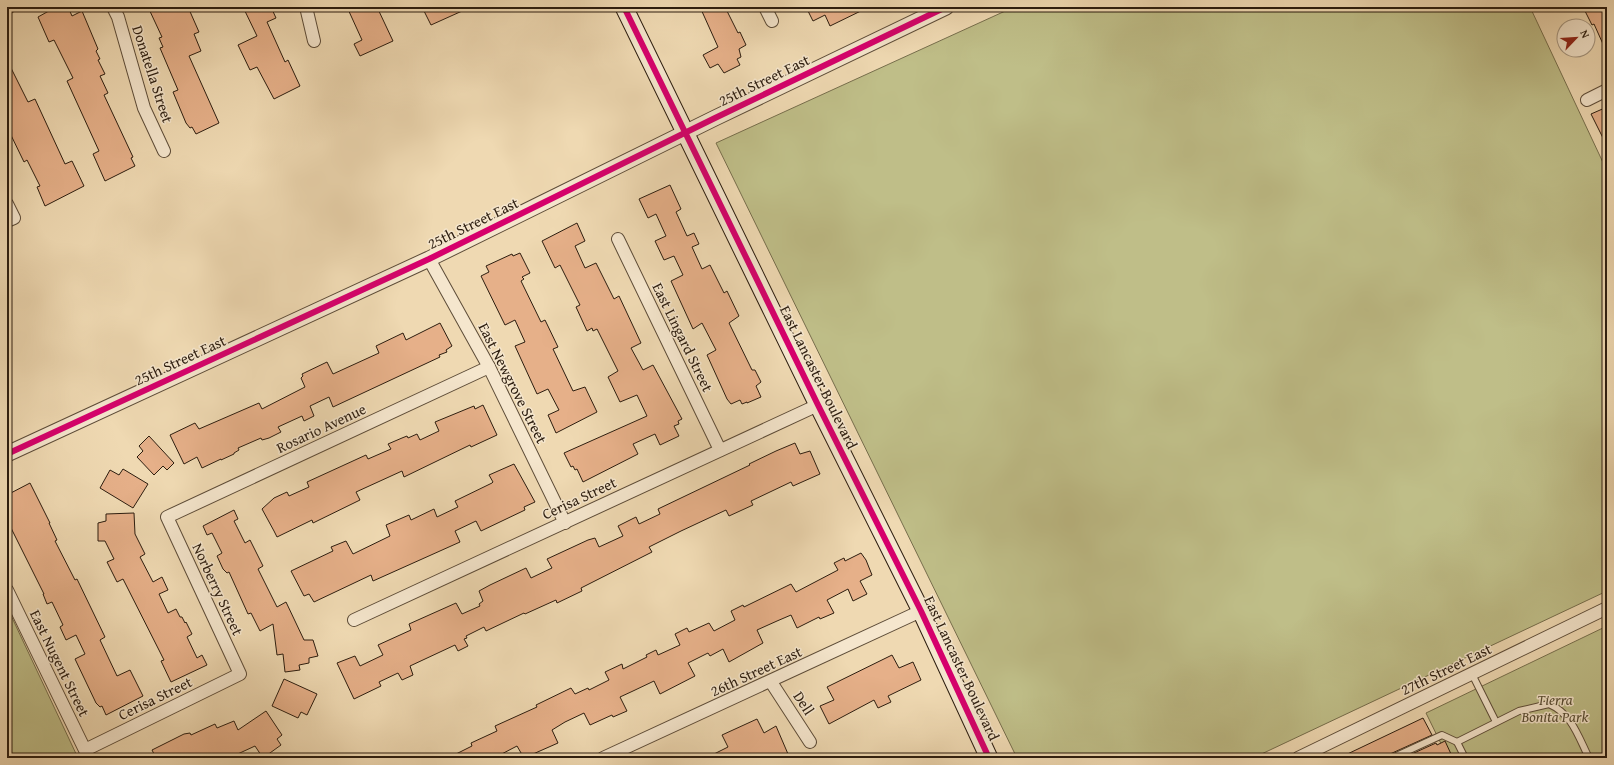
<svg xmlns="http://www.w3.org/2000/svg" width="1614" height="765" viewBox="0 0 1614 765" font-family="'Gentium Book Plus',serif">
	<rect width="100%" height="100%" fill="#efd9b2"/>
	<filter id="stains"><feTurbulence type="fractalNoise" baseFrequency=".005" numOctaves="4"/><feColorMatrix values="0 0 0 0 .2 0 0 0 0 .09 0 0 0 0 .02 0 0 0 .5 -.17"/></filter>
	<radialGradient id="worn" r=".72"><stop offset=".6" stop-color="#630" stop-opacity="0"/><stop offset="1" stop-color="#630" stop-opacity=".3"/></radialGradient>
	<!-- green -->
	<g fill="#bfbe88" stroke="#766e4c">
		<polygon points="1014,7 1530,7 1607,171 1607,591 1253,758 1017,758 716,143"/>
		<polygon points="7,607 78,758 7,758"/>
		<polygon points="1607,626 1607,758 1448,758 1426,713"/>
	</g>
	<!-- building -->
	<g fill="#e6b089" stroke="#2c1d0f">
		<polygon points="56,7 68,7 72,16 82,11 98,49 96,51 100,59 98,60 105,74 100,76 108,93 104,95 133,157 131,158 135,166 105,181 93,154 99,151 67,81 73,78 54,40 49,42 38,17"/>
		<polygon points="148,7 188,7 199,32 194,34 201,51 189,56 219,123 196,134 192,127 190,128 186,123 173,92 178,90 160,48 163,47 159,38 162,37"/>
		<polygon points="243,7 271,7 276,18 267,22 285,62 288,60 300,86 274,99 257,67 250,70 238,45 257,36"/>
		<polygon points="347,7 377,7 393,41 360,56 354,44 362,40"/>
		<polygon points="422,7 471,7 431,25"/>
		<polygon points="700,7 725,7 738,33 740,32 746,45 739,49 741,57 737,59 740,65 724,73 718,64 710,68 703,55 718,47"/>
		<polygon points="806,7 869,7 830,26 825,15 813,21"/>
		<polygon points="1583,7 1607,7 1607,53 1594,24 1592,25"/>
		<polygon points="7,60 28,102 35,99 65,164 72,161 84,186 45,206 37,187 40,186 27,160 24,162 8,129 10,128 7,122"/>
		<polygon points="1607,107 1607,146 1591,114"/>
		<polygon points="670,185 681,209 676,212 687,236 694,233 699,244 692,247 702,269 710,265 724,293 727,291 739,316 729,323 752,370 755,370 761,382 756,386 761,397 747,403 747,402 742,404 740,400 731,404 727,399 707,355 716,350 702,323 693,329 671,281 683,275 674,256 664,260 655,241 666,236 656,214 648,218 639,199"/>
		<polygon points="577,223 585,241 575,246 585,268 596,263 614,299 619,296 641,343 631,348 643,370 653,365 682,419 678,421 679,424 674,426 679,436 660,445 655,434 633,444 638,454 583,482 577,469 575,470 573,466 571,467 564,453 647,416 637,395 620,402 608,377 618,371 597,329 593,331 592,328 587,331 576,307 580,305 560,265 555,268 542,241"/>
		<polygon points="520,253 530,273 522,277 524,279 521,281 541,322 545,320 558,347 553,349 573,391 585,387 597,412 556,433 548,415 559,410 548,389 537,394 515,346 525,342 515,320 505,325 481,276 489,272 486,266 512,254 513,256"/>
		<polygon points="440,323 452,346 446,350 447,352 439,355 440,357 333,407 329,397 310,406 314,416 304,421 302,416 278,427 281,432 269,438 262,440 261,438 238,448 239,450 234,453 234,454 221,460 221,459 202,468 197,457 184,464 170,435 195,423 199,429 259,403 262,409 305,387 301,378 303,376 302,374 327,362 333,374 379,353 376,346 403,333 406,340"/>
		<polygon points="483,405 497,435 471,447 470,445 404,477 402,471 356,492 360,500 313,523 312,520 277,537 274,531 262,509 274,498 287,492 289,496 309,487 307,482 366,455 368,459 391,449 388,444 402,438 407,436 408,438 417,434 420,440 439,431 435,422 469,408 474,406 475,409"/>
		<polygon points="149,436 174,463 167,470 163,466 154,475 137,457 143,451 139,446"/>
		<polygon points="795,443 800,454 810,451 820,474 793,486 791,482 751,501 753,505 729,516 726,510 681,531 649,547 652,552 581,588 582,591 557,603 556,600 525,614 524,613 486,631 484,627 466,636 467,638 464,639 468,646 458,651 455,645 410,666 413,675 402,680 398,673 379,682 381,686 354,699 337,663 355,656 360,666 383,655 378,645 411,630 409,624 456,603 462,614 480,606 479,604 483,601 479,591 490,585 526,568 531,578 552,568 547,559 588,540 595,538 599,547 623,536 618,526 636,517 639,524 660,514 658,509 750,465 749,464 776,451"/>
		<polygon points="514,464 535,502 524,507 525,510 481,531 476,521 455,531 460,542 373,581 371,575 314,602 309,594 304,596 291,571 333,551 331,547 346,541 353,554 390,536 386,525 409,515 411,520 434,509 437,517 458,507 455,501 492,483 493,482 489,475"/>
		<polygon points="123,469 148,484 133,508 100,488 110,470 119,475"/>
		<polygon points="30,483 50,523 49,523 57,540 55,541 75,580 77,579 105,637 100,640 117,676 130,670 143,696 106,715 102,706 100,707 96,703 75,659 85,654 76,635 66,640 60,627 63,625 52,602 47,604 43,594 44,594 7,520 7,495"/>
		<polygon points="234,510 238,519 234,521 245,543 250,540 263,566 258,569 277,607 286,602 304,640 313,640 318,656 309,658 309,663 299,665 300,670 285,672 283,654 277,655 273,624 260,631 251,613 248,614 229,572 227,573 223,569 217,556 222,553 212,533 207,535 203,526"/>
		<polygon points="134,513 135,534 145,554 140,557 153,582 162,577 168,590 159,594 168,613 176,609 180,617 182,617 185,623 186,622 192,634 187,637 197,658 202,655 207,665 171,682 161,661 164,660 123,579 117,582 107,562 114,559 105,541 98,541 98,523 106,521 106,514"/>
		<polygon points="861,553 866,560 872,575 860,581 867,594 853,601 848,589 827,600 834,613 820,619 819,617 797,628 791,615 777,621 757,630 763,643 729,662 723,649 710,656 708,653 688,663 695,676 660,694 654,681 633,691 620,697 627,711 613,717 612,715 590,725 584,713 565,722 552,730 558,743 524,758 517,746 494,758 448,758 472,746 471,743 497,731 495,726 537,707 536,705 571,688 575,694 588,688 589,690 609,680 605,672 622,664 623,669 647,657 646,655 656,650 658,655 680,645 675,634 687,628 689,632 709,623 714,631 735,620 731,611 743,605 744,607 791,584 796,592 838,570 834,563 844,558 845,561"/>
		<polygon points="892,655 899,668 913,662 921,680 888,696 891,702 878,708 874,700 829,724 820,706 834,700 827,687"/>
		<polygon points="284,679 317,694 307,715 301,712 298,718 272,706"/>
		<polygon points="266,711 282,735 277,739 281,745 263,758 255,746 229,758 156,758 152,750 184,734 190,733 191,735 215,724 217,728 234,721 238,730"/>
		<polygon points="1423,718 1432,735 1390,754 1388,758 1339,758"/>
		<polygon points="757,719 764,733 776,726 788,754 778,758 706,758 728,747 722,735"/>
		<polygon points="1445,741 1451,754 1444,758 1403,758 1436,743 1437,745"/>
	</g>
	<g fill="none" stroke-linecap="round" stroke-linejoin="round">
		<defs>
			<g id="service">
				<polyline points="1472,674 1496,722"/>
				<polyline points="1392,758 1442,735 1457,742"/>
				<path d="M1465 758 1457 742 1519 711 1549 704C1572 714 1578 736 1589 758"/>
			</g>
			<g id="minor">
				<polyline points="113,7 118,17 144,108 164,151"/>
				<polyline points="306,7 314,41"/>
				<polyline points="765,7 772,21"/>
				<polyline points="7,8 9,7"/>
				<polyline points="1587,100 1607,90"/>
				<polyline points="7,204 14,218 7,221"/>
				<polyline points="618,239 720,450"/>
				<polyline points="429,259 489,367 565,523"/>
				<polyline points="7,590 85,750 240,674 167,517 489,367"/>
				<polyline points="354,620 818,405"/>
				<polyline points="771,682 810,742"/>
				<polyline points="603,758 921,611"/>
				<polyline points="1298,758 1607,608"/>
			</g>
			<polyline id="tertiary" points="7,454 429,259 715,118 946,7"/>
			<polyline id="secondary" points="624,7 818,405 921,611 989,758"/>
		</defs>
		<!-- service casing -->
		<use href="#service" stroke="#5d4c38" stroke-width="8"/>
		<!-- minor casing -->
		<use href="#minor" stroke="#5d4c38" stroke-width="14"/>
		<!-- tertiary casing -->
		<use href="#tertiary" stroke="#5d4c38" stroke-width="17"/>
		<!-- secondary casing -->
		<use href="#secondary" stroke="#2c1d0f" stroke-width="19"/>
		<!-- service -->
		<use href="#service" stroke="#f5e6cd" stroke-width="6"/>
		<!-- minor -->
		<use href="#minor" stroke="#f5e6cd" stroke-width="12"/>
		<!-- tertiary -->
		<use href="#tertiary" stroke="#f5e6cd" stroke-width="15"/>
		<!-- secondary -->
		<use href="#secondary" stroke="#f5e6cd" stroke-width="17"/>
		<defs>
			<g id="cycleway">
				<polyline points="624,7 818,405 921,611 989,758"/>
				<polyline points="7,454 429,259 715,118 946,7"/>
			</g>
		</defs>
		<!-- cycleway casing -->
		<use href="#cycleway" stroke="#f5e6cd" stroke-width="8"/>
		<!-- cycleway -->
		<use href="#cycleway" stroke="#d6006c" stroke-width="6"/>
	</g>
	<g text-anchor="middle" dominant-baseline="central" stroke-width="3" stroke-linejoin="round" paint-order="stroke">
		<!-- street labels -->
		<g font-size="15" fill="#2c1d0f" stroke="#f5e6cd">
			<text transform="translate(153 74) rotate(72)">Donatella Street</text>
			<text transform="translate(764 80) rotate(-26)">25th Street East</text>
			<text transform="translate(473 223) rotate(-26)">25th Street East</text>
			<text transform="translate(683 337) rotate(64)">East Lingard Street</text>
			<text transform="translate(180 360) rotate(-25)">25th Street East</text>
			<text transform="translate(819 377) rotate(64)">East Lancaster Boulevard</text>
			<text transform="translate(513 383) rotate(63)">East Newgrove Street</text>
			<text transform="translate(321 428) rotate(-25)">Rosario Avenue</text>
			<text transform="translate(579 498) rotate(-25)">Cerisa Street</text>
			<text transform="translate(218 589) rotate(65)">Norberry Street</text>
			<text transform="translate(60 663) rotate(64)">East Nugent Street</text>
			<text transform="translate(962 668) rotate(65)">East Lancaster Boulevard</text>
			<text transform="translate(1446 669) rotate(-26)">27th Street East</text>
			<text transform="translate(756 671) rotate(-25)">26th Street East</text>
			<text transform="translate(155 698) rotate(-26)">Cerisa Street</text>
			<text transform="translate(804 703) rotate(57)">Dell</text>
		</g>
		<!-- park labels -->
		<g font-size="15" font-style="italic" fill="#584d33" stroke="#f5e6cd">
			<text x="1555" y="699">Tierra<tspan x="1555" dy="17">Bonita Park</tspan></text>
		</g>
	</g>
	<!-- margin -->
	<rect width="1614" height="765" fill="none" stroke="#efd9b2" stroke-width="24"/>
	<rect x="8" y="8" width="1598" height="749" fill="none" stroke="#2c1d0f" stroke-width="2"/>
	<rect x="12" y="12" width="1590" height="741" fill="none" stroke="#2c1d0f"/>
	<!-- north arrow -->
	<g transform="translate(1576 38) rotate(65)"><circle r="19" fill="#f5e6cd" stroke="#a59681"/>
	<path d="M0-3L7 15L0 10L-7 15Z" fill="#8f2418"/>
	<text y="-6" font-size="11" font-weight="bold" text-anchor="middle" fill="#2c1d0f">N</text>
	</g>
	<rect width="100%" height="100%" filter="url(#stains)"/>
	<rect width="100%" height="100%" fill="url(#worn)"/>
</svg>
